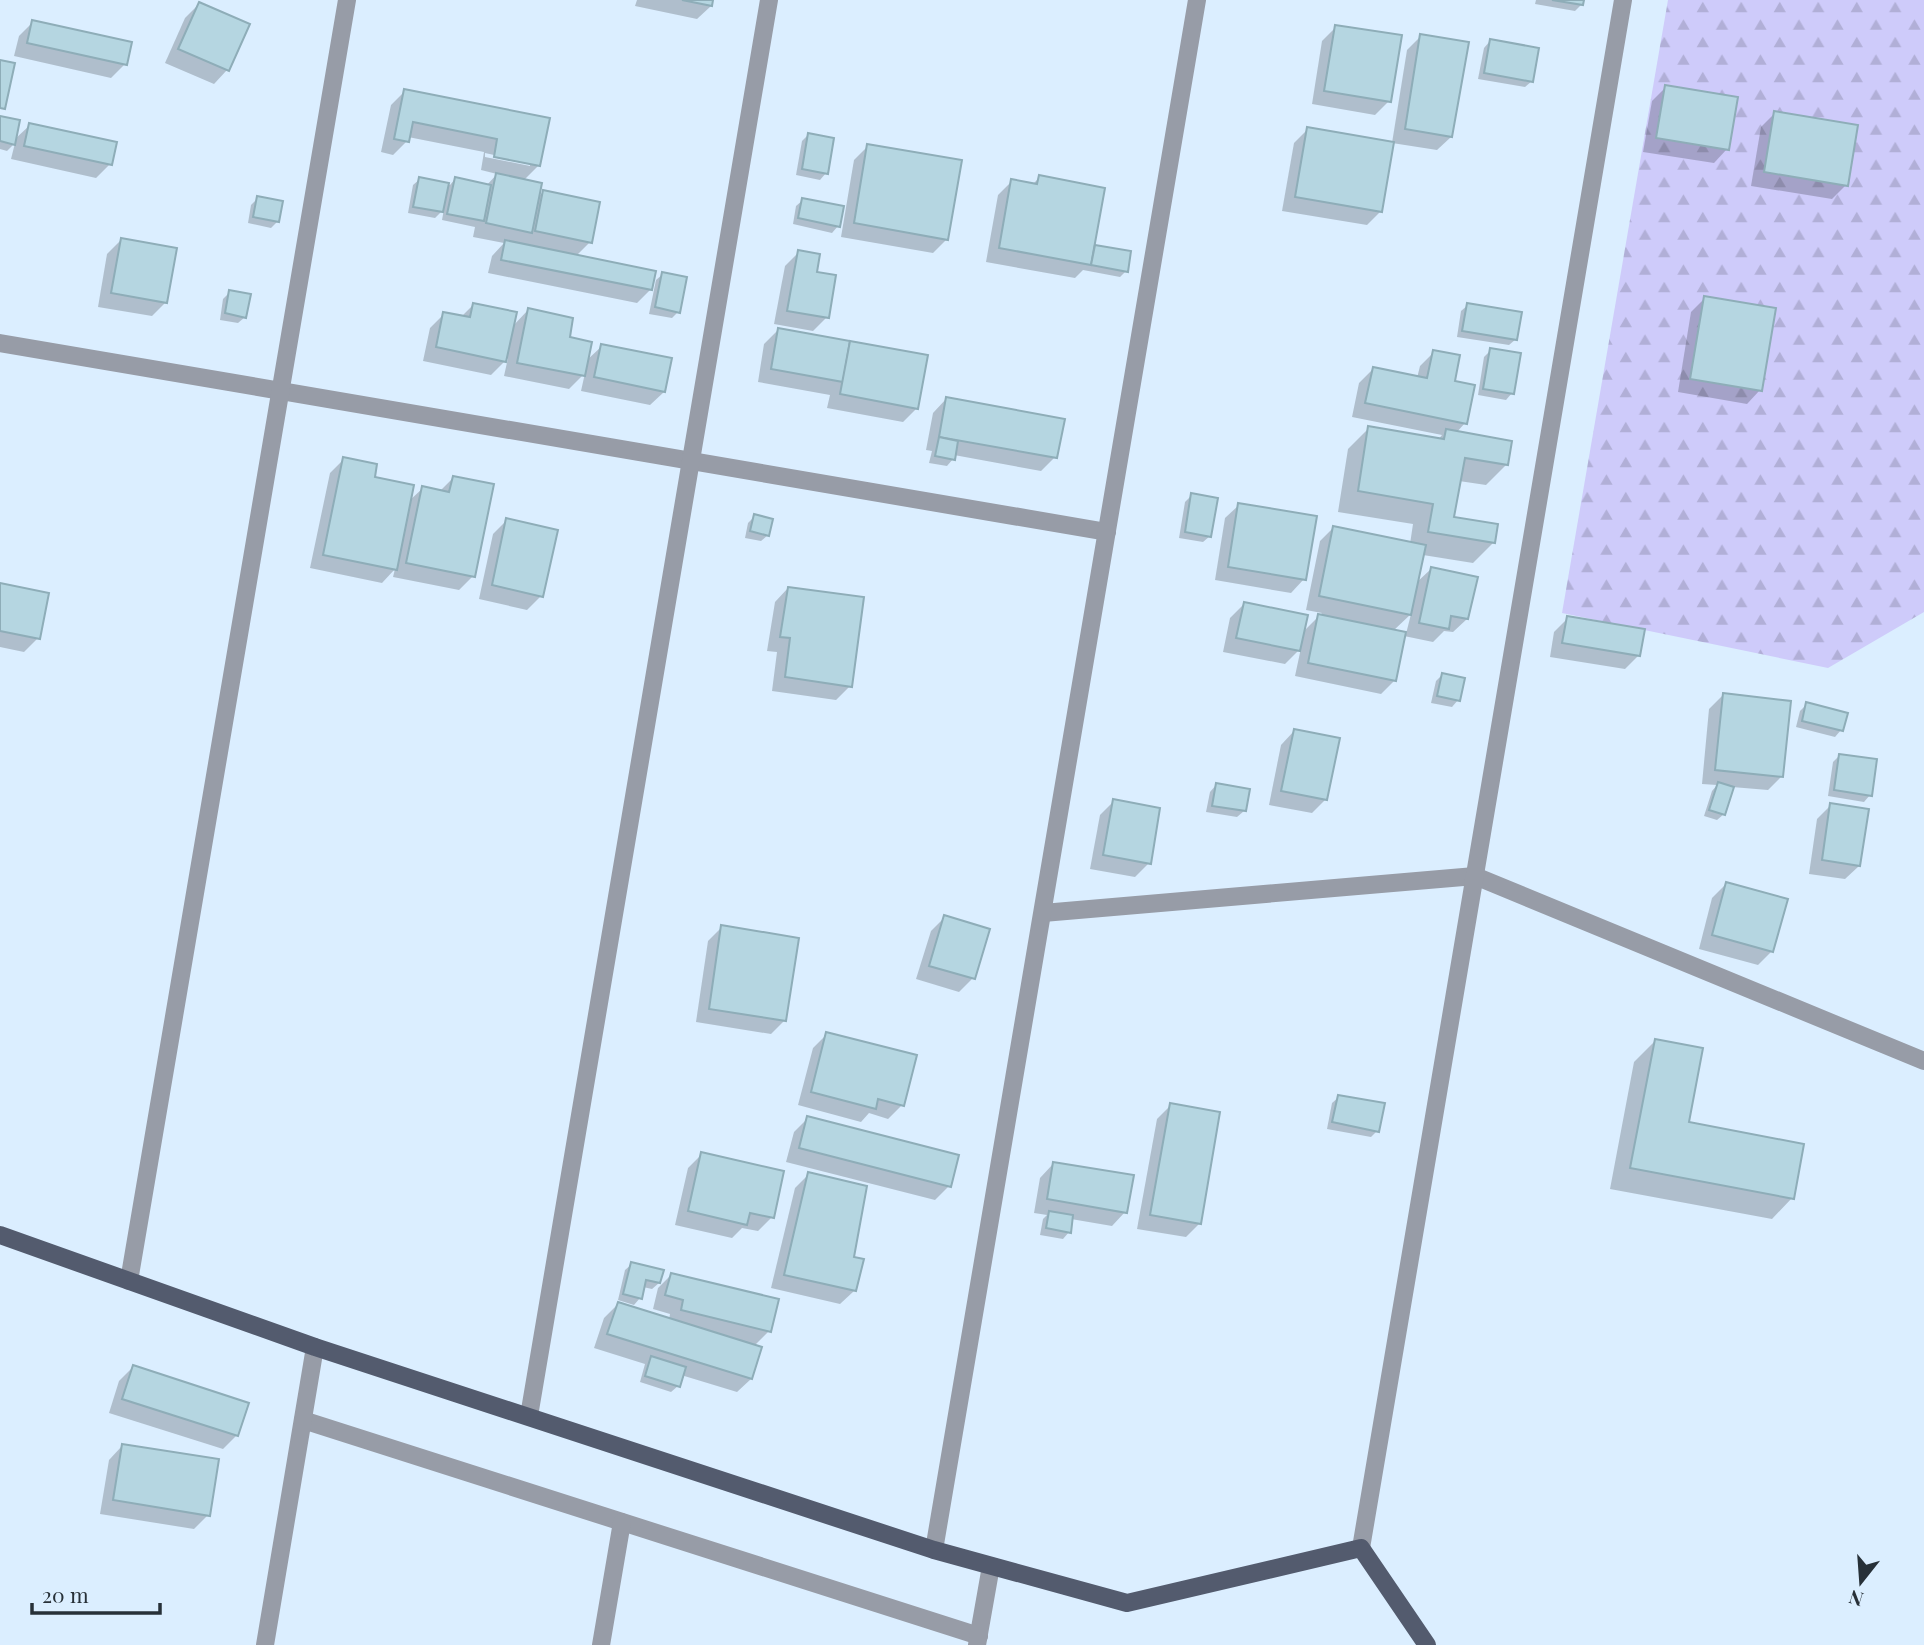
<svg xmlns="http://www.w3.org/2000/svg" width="1924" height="1645" viewBox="0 0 1924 1645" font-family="'Playfair Display',serif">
	<defs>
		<pattern id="forest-firs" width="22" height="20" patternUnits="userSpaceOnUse" patternTransform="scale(1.75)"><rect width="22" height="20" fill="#cecbfa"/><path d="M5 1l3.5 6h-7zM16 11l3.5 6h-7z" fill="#b1afd7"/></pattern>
	</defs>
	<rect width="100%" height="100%" fill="#dbeeff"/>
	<!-- forest -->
	<polygon fill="url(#forest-firs)" points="1668,0 1924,0 1924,612 1828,668 1562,613"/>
	<!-- shadow -->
	<g fill="#0003" fill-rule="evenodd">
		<polygon points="637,0 712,0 711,6 697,19 635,6"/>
		<polygon points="1536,0 1582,0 1582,4 1575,11 1535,4"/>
		<polygon points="199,4 248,25 227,70 214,84 165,63 185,18"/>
		<polygon points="33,22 125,64 111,78 14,56 19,36"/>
		<polygon points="1336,27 1389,101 1375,115 1312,104 1322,41"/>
		<polygon points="1421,36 1451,137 1437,150 1392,143 1407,50"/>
		<polygon points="1490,41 1532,81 1525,87 1478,79 1484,48"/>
		<polygon points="1666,87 1727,149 1714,163 1643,152 1652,101"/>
		<path d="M405 91 547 120 538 166 523 181 537 198 543 192 590 242 576 256 651 289 637 303 488 273 492 256 504 243 473 237 475 227 442 220 444 209 435 218 408 213 413 185 420 179 450 185 455 179 486 186 497 174 481 170 484 152 408 137 407 141 393 155 381 152 391 105ZM485 153 530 163V166L485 157Z"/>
		<polygon points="1775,113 1846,185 1832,199 1751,186 1761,127"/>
		<polygon points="0,117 14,140 30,125 110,164 96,178 11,159 15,143 7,151 0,149"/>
		<polygon points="1308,129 1381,211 1367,225 1282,211 1294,143"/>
		<polygon points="809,134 826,173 820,180 796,175 802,141"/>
		<polygon points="868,146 947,239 933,253 841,237 854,160"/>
		<polygon points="1040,177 1092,250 1095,246 1126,271 1120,277 1083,270 1075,278 986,262 998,195 1012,181 1032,185"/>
		<polygon points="258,198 278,221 271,228 248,223 251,205"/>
		<polygon points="803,200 838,226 832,233 793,224 796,206"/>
		<polygon points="121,240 166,302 152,316 98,307 107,254"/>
		<polygon points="799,252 815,273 827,317 813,331 774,324 785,266"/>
		<polygon points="663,274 678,312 672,318 649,314 656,280"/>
		<polygon points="230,292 245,317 238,323 220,320 223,299"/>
		<polygon points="1705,298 1760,390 1747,404 1678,392 1691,312"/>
		<polygon points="473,305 512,327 528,310 568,339 586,361 602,346 664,392 650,405 581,391 585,373 569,389 504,376 508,358 491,375 423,361 430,328 444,314 461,317"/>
		<polygon points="1468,305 1516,339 1509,345 1457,337 1461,311"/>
		<polygon points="778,330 917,408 903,422 827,408 830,395 758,382 764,344"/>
		<polygon points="1491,350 1512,393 1506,400 1478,395 1484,357"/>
		<path d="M1434 352 1453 383 1465 423 1456 433 1507 464 1486 485 1459 481 1452 518 1494 542 1473 563 1423 555 1416 583 1431 569 1467 619 1453 632 1444 631 1433 642 1404 636 1395 680 1381 694 1295 676 1301 648 1285 664 1223 652 1230 618 1244 604 1303 632 1322 613 1306 610 1320 541 1333 528 1410 544 1413 524 1338 512 1348 449 1369 428 1438 440 1442 435 1352 417 1359 383 1373 369 1417 378 1420 366ZM1411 614 1406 634 1393 631Z"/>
		<polygon points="946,399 1055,457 1041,471 954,455 953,459 947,466 929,463 932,451 926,450 933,413"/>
		<polygon points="344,459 409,501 423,488 439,492 453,478 473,576 459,590 393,577 395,569 382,583 310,568 330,473"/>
		<polygon points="1192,495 1210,536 1203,542 1179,538 1185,502"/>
		<polygon points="1239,505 1304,579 1291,593 1215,580 1225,518"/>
		<polygon points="755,516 768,535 761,541 745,538 748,523"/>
		<polygon points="507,520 541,596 527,610 479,599 493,534"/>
		<polygon points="0,585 38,638 24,652 0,647"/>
		<polygon points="788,588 850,686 836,700 772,691 777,652 767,651 775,602"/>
		<polygon points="1568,618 1639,655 1625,669 1550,657 1554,632"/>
		<polygon points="1442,675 1458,700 1452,707 1431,703 1436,681"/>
		<polygon points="1723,695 1782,776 1768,790 1732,787 1724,814 1717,820 1704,816 1712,791 1717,785 1702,784 1709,709"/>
		<polygon points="1807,704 1841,730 1835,737 1796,727 1800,711"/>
		<polygon points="1294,731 1326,799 1312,813 1269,805 1281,745"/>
		<polygon points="1840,755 1870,795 1864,802 1828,796 1833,762"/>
		<polygon points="1216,785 1244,811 1237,817 1206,812 1210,792"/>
		<polygon points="1114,801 1149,863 1135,877 1090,869 1100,815"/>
		<polygon points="1831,805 1859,866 1845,879 1809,874 1817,819"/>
		<polygon points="1726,884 1772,951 1758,965 1699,949 1712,898"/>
		<polygon points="945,917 973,978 959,992 916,979 931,931"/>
		<polygon points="722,927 785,1020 771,1034 696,1022 708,941"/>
		<polygon points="827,1034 902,1105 888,1119 869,1113 861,1122 798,1105 813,1048"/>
		<polygon points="1655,1041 1687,1124 1792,1198 1772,1219 1610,1189 1634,1062"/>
		<polygon points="1339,1097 1377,1131 1371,1137 1327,1129 1332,1103"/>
		<polygon points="1171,1105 1200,1223 1186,1237 1137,1229 1157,1119"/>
		<polygon points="808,1118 949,1186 935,1200 786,1162 794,1132"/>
		<polygon points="702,1154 772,1217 758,1231 742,1228 732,1238 675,1225 688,1168"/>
		<polygon points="1053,1164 1125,1212 1112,1226 1071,1219 1069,1232 1063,1239 1040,1235 1043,1219 1047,1215 1034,1213 1040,1178"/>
		<polygon points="809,1174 854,1291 840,1304 771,1288 795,1188"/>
		<polygon points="632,1264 659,1283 652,1289 643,1287 640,1298 634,1305 618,1300 625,1270"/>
		<polygon points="671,1275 769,1331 754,1346 751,1379 737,1392 681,1375 678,1386 671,1392 640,1382 645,1364 594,1348 604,1318 618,1304 669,1320 670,1314 653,1309 658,1288"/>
		<polygon points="133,1367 247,1404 236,1436 223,1449 109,1413 119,1381"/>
		<polygon points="122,1446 208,1515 194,1529 100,1514 109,1460"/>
	</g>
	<!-- building -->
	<g fill="#b5d6e1" stroke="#8eadb8" stroke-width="2">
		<polygon points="682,0 713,0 712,6"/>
		<polygon points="1552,0 1584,0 1583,5"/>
		<polygon points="199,2 250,24 229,71 178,49"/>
		<polygon points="32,20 132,42 127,65 27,43"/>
		<polygon points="1335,25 1402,35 1391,102 1324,91"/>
		<polygon points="1420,34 1469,42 1452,137 1405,129"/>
		<polygon points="1490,39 1539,48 1533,82 1484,73"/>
		<polygon points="0,60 15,63 5,109 0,108"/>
		<polygon points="1665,85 1738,97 1729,150 1656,138"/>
		<polygon points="404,89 550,118 540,166 494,157 497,139 413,122 409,142 394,139"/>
		<polygon points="1774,111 1858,125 1848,186 1764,172"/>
		<polygon points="0,116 20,120 15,145 0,141"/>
		<polygon points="29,123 117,142 112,165 24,146"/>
		<polygon points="1307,127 1394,142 1382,212 1295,197"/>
		<polygon points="808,133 834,138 828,174 802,169"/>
		<polygon points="867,144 962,160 948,240 854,223"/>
		<polygon points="496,173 542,183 532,233 486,223"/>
		<polygon points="1039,175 1105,188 1091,265 999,248 1011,179 1037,184"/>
		<polygon points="419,177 449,183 443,212 413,207"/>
		<polygon points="455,177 491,185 484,221 447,214"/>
		<polygon points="543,190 600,202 592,243 535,231"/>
		<polygon points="257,196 283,201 279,222 253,217"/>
		<polygon points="802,198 844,206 840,227 798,218"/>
		<polygon points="121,238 177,248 167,303 111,293"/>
		<polygon points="505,240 656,271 652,290 501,260"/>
		<polygon points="1095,245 1131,251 1128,272 1091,265"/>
		<polygon points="798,250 820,254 817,272 836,275 829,318 787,311"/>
		<polygon points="662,272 687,277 680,313 655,307"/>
		<polygon points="229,290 251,294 246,318 225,313"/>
		<polygon points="1704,296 1776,308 1762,391 1690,379"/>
		<polygon points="473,303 517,312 506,362 436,347 443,312 470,317"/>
		<polygon points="1467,303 1522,312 1517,340 1462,331"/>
		<polygon points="528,308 573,318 570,337 592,342 585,376 517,363"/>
		<polygon points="778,328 850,341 843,382 771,369"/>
		<polygon points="850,341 928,355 918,409 840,394"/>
		<polygon points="601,344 672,358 665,392 594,377"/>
		<polygon points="1490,348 1521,353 1514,394 1483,389"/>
		<polygon points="1433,350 1460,355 1455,381 1475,385 1467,424 1365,403 1373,367 1427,378"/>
		<polygon points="946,397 1065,419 1057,458 939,437"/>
		<polygon points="1368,426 1444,439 1446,429 1512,441 1508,465 1465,458 1454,517 1498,524 1495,543 1428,532 1433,504 1358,491"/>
		<polygon points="939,437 958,441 955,460 935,456"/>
		<polygon points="343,457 377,464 375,477 414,485 397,570 323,555"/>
		<polygon points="453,476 494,484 475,577 406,563 422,486 449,492"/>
		<polygon points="1191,493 1218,498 1211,537 1185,532"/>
		<polygon points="1238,503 1317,516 1306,580 1228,567"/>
		<polygon points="754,514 773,519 769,536 750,531"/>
		<polygon points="506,518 558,530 543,597 492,585"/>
		<polygon points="1333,526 1426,545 1411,615 1319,596"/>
		<polygon points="1431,567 1478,577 1468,619 1451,616 1449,629 1419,623"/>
		<polygon points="0,583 49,593 40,639 0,631"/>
		<polygon points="788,587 864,597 852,687 785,677 790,638 780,637"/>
		<polygon points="1244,602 1308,615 1300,651 1236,638"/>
		<polygon points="1318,614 1406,632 1396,681 1308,663"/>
		<polygon points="1567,616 1645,629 1640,656 1562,643"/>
		<polygon points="1442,673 1465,678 1460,701 1437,696"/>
		<polygon points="1723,693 1791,701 1783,777 1715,770"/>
		<polygon points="1806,702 1848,713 1843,731 1802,721"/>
		<polygon points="1294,729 1340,738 1327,800 1281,791"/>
		<polygon points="1839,754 1877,759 1872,796 1834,790"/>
		<polygon points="1718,782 1734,787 1725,815 1709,810"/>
		<polygon points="1216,783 1250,789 1246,811 1212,806"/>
		<polygon points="1113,799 1160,808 1151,864 1103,855"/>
		<polygon points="1830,803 1869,809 1860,866 1822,860"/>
		<polygon points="1726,882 1788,899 1773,952 1712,935"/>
		<polygon points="944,915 990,929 975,979 929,966"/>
		<polygon points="721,925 799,938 786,1021 709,1009"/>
		<polygon points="826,1032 917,1055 904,1106 878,1099 876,1109 811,1092"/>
		<polygon points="1655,1039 1703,1048 1689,1122 1804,1144 1794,1199 1630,1168"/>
		<polygon points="1338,1095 1385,1103 1379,1132 1332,1122"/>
		<polygon points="1170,1103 1220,1112 1201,1224 1150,1215"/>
		<polygon points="807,1116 959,1155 951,1187 799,1148"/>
		<polygon points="701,1152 784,1171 774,1218 750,1213 747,1225 688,1211"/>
		<polygon points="1053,1162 1134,1175 1127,1213 1047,1199"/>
		<polygon points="808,1172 867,1186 854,1257 864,1259 856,1291 784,1275"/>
		<polygon points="1049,1211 1073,1215 1071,1233 1046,1228"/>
		<polygon points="631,1262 664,1270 660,1283 646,1280 642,1299 623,1294"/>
		<polygon points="671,1273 779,1299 771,1332 681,1310 683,1300 665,1295"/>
		<polygon points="618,1302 762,1347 752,1379 607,1334"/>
		<polygon points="651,1356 686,1367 680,1387 645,1376"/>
		<polygon points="133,1365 249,1403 238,1436 122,1399"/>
		<polygon points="122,1444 219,1459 210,1516 113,1500"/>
	</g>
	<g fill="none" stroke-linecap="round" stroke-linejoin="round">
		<!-- minor -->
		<g stroke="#979ca7" stroke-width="18">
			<polyline points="0,343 1107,532"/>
			<polyline points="1043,913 1475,876 1924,1061"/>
			<polyline points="129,1281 347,0"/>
			<polyline points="529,1416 769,0"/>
			<polyline points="303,1420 979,1636"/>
			<polyline points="1361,1548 1623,0"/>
			<polyline points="934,1550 1197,0"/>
			<polyline points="265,1645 315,1347"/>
			<polyline points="601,1645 622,1522"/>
			<polyline points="977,1645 991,1566"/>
		</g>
		<!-- major -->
		<polyline stroke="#535b6e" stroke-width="18" points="0,1235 315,1347 934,1550 1127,1603 1361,1548 1427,1645"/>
	</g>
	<!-- north arrow -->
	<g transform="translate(1861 1582) rotate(197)" stroke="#dbeeff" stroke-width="5" paint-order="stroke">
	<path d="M0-5L12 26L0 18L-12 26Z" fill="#273038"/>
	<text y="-10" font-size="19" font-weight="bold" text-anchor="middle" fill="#273038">N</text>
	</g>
	<!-- scale -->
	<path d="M32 1603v10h128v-10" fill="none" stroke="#273038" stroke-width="3.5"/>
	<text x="42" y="1603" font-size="21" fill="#273038" stroke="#dbeeff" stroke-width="5" paint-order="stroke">20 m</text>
</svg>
